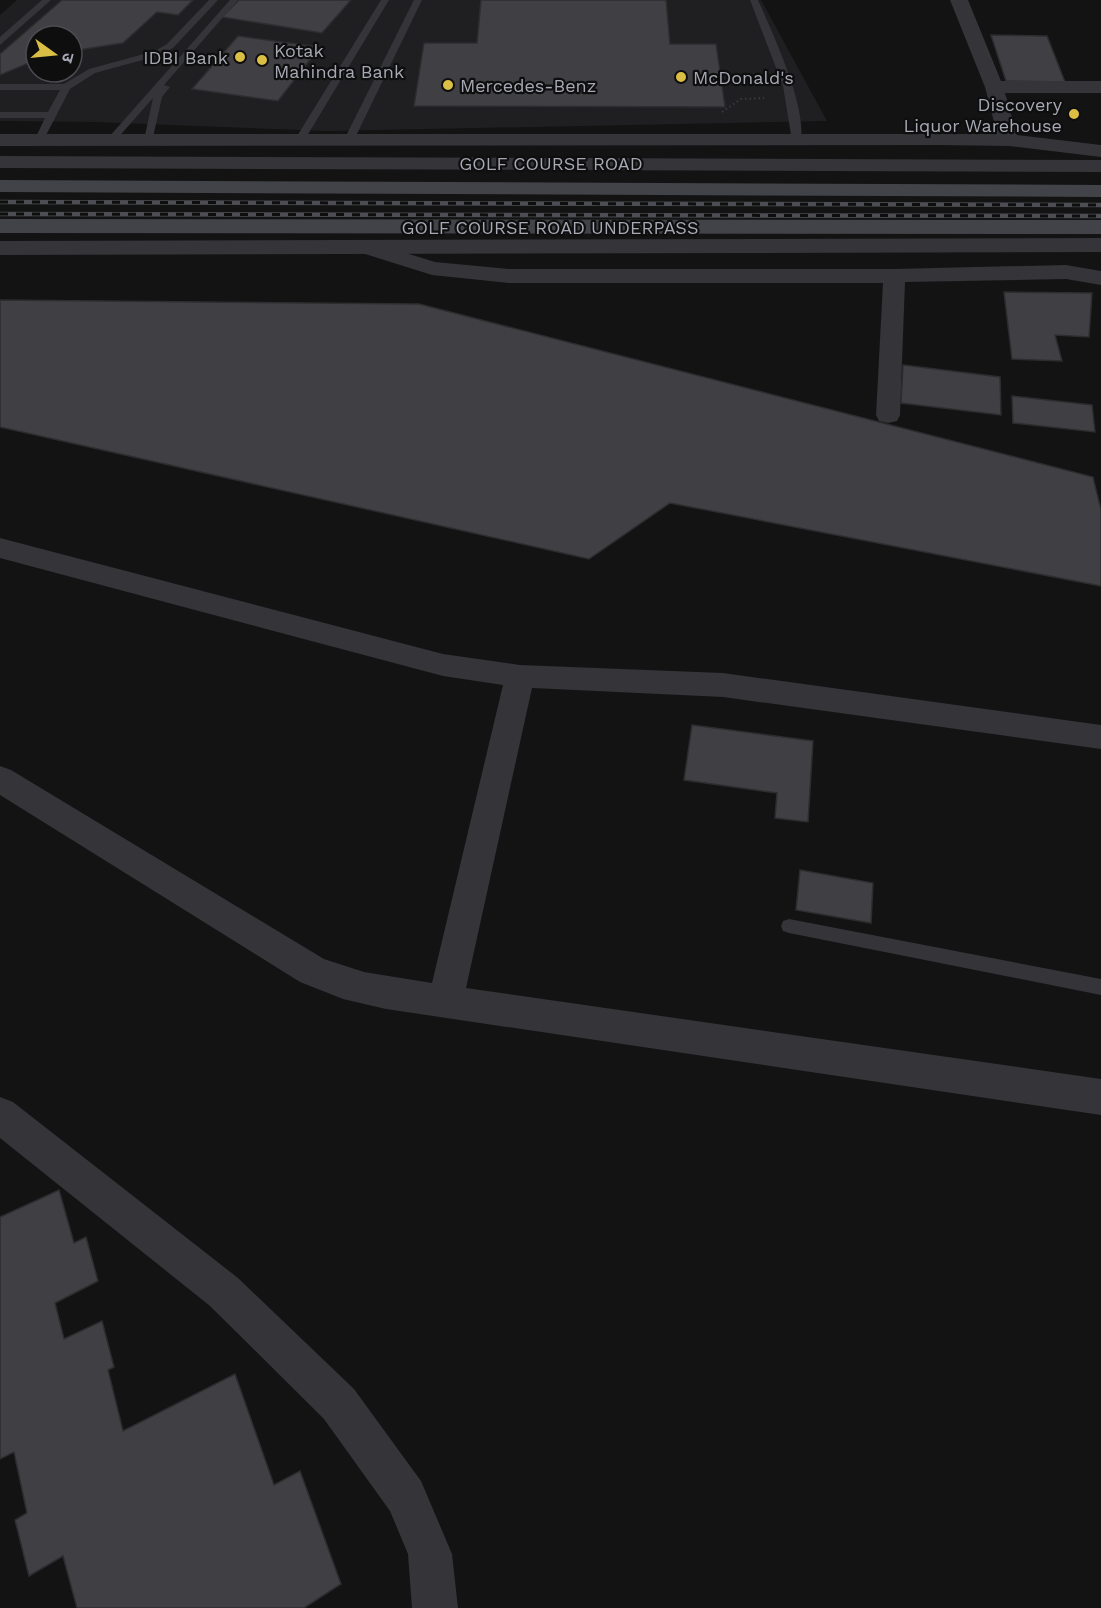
<svg xmlns="http://www.w3.org/2000/svg" width="1101" height="1608" viewBox="0 0 1101 1608" font-family="'Work Sans','Noto Sans Devanagari',sans-serif">
	<rect width="100%" height="100%" fill="#131314"/>
	<!-- built -->
	<path fill="#1f1f21" fill-rule="evenodd" d="M17 0H761L827 121 328 131 94 122 0 121V15ZM36 36H72V72H36Z"/>
	<!-- building -->
	<g fill="#404044" stroke="#2d2d30" stroke-width="1.5">
		<polygon points="62,0 193,0 178,15 157,12 123,43 72,51 72,36 36,36 36,60 0,75 0,54"/>
		<polygon points="239,0 351,0 322,33 222,17"/>
		<polygon points="481,0 666,0 670,44 716,44 725,107 414,106 424,43 477,43"/>
		<polygon points="991,35 1047,36 1065,82 1006,81"/>
		<polygon points="238,36 320,47 278,101 192,89"/>
		<polygon points="1004,292 1092,293 1089,337 1055,335 1062,361 1012,359"/>
		<polygon points="0,300 419,304 1093,477 1101,510 1101,586 670,503 589,559 0,427"/>
		<polygon points="903,365 1000,377 1001,415 901,403"/>
		<polygon points="1012,396 1092,405 1095,432 1013,423"/>
		<polygon points="692,725 813,741 808,822 775,818 777,793 684,780"/>
		<polygon points="800,870 873,883 871,923 796,910"/>
		<polygon points="59,1190 74,1243 86,1237 98,1281 55,1303 64,1339 102,1321 114,1367 108,1370 123,1431 235,1374 274,1485 300,1471 341,1584 304,1608 77,1608 63,1556 29,1576 15,1520 27,1513 14,1452 0,1459 0,1217"/>
	</g>
	<g fill="none" stroke-linecap="round" stroke-linejoin="round">
		<!-- path -->
		<polyline stroke="#3a3b3f" stroke-width="2" stroke-dasharray="1.5 3" stroke-linecap="butt" points="722,112 741,99 764,98"/>
		<!-- service -->
		<g fill="#343439" fill-rule="evenodd">
			<polygon points="42,0 51,0 0,45 0,37"/>
			<polygon points="209,0 218,0 173,48 161,55 95,73 70,89 42,143 34,141 45,118 0,118 0,112 48,112 60,90 0,90 0,84 64,84 89,69 155,51 167,44"/>
			<polygon points="230,0 238,0 164,85 170,87 162,97 152,142 144,140 153,98 115,141 109,141 109,137"/>
			<polygon points="381,0 389,0 304,141 296,143 294,141"/>
			<polygon points="414,0 422,0 354,140 346,142 344,140"/>
			<path d="M750 0H758C772 32 809 110 800 143L792 141 783 86Z"/>
			<polygon points="789,919 1101,979 1101,995 789,933 783,931 781,926 783,921"/>
		</g>
		<!-- minor -->
		<g fill="#343439" fill-rule="evenodd">
			<polygon points="950,0 968,0 1001,81 1101,81 1101,93 1005,93 1017,135 1101,145 1101,157 1009,146 939,145 0,146 0,134 997,134 985,87"/>
			<polygon points="370,242 435,262 509,269 894,269 1066,265 1101,271 1101,285 1066,279 905,282 900,415 897,421 888,423 879,421 876,415 883,283 509,283 432,275 362,253 359,248 362,243"/>
			<polygon points="0,538 443,654 520,665 723,673 1101,725 1101,749 723,697 532,688 466,988 1101,1079 1101,1115 386,1009 343,999 300,982 0,795 0,766 11,770 324,959 364,972 432,983 503,685 443,676 0,558"/>
			<polygon points="0,1097 13,1102 238,1278 354,1389 421,1481 452,1554 458,1608 412,1608 408,1554 390,1511 324,1419 210,1306 0,1138"/>
		</g>
		<!-- tertiary -->
		<g fill="#343439" fill-rule="evenodd">
			<polygon points="0,156 1101,160 1101,172 0,168"/>
			<polygon points="1101,238 1101,252 0,255 0,241"/>
		</g>
		<!-- secondary -->
		<g fill="#424348" fill-rule="evenodd">
			<polygon points="0,180 1101,185 1101,197 0,192"/>
			<polygon points="0,219 1101,220 1101,234 0,233"/>
		</g>
		<defs>
			<g id="rail">
				<polyline points="0,202 1101,205"/>
				<polyline points="0,214 1101,216"/>
			</g>
		</defs>
		<!-- rail casing -->
		<use href="#rail" stroke="#4d4e53" stroke-width="4.5"/>
		<!-- rail -->
		<use href="#rail" stroke="#0e0e0f" stroke-width="3" stroke-dasharray="8" stroke-linecap="butt"/>
	</g>
	<!-- markers -->
	<g fill="#dbbe44" stroke="#0e0e0f" stroke-width="2">
		<circle cx="240" cy="57" r="6"/>
		<circle cx="262" cy="60" r="6"/>
		<circle cx="681" cy="77" r="6"/>
		<circle cx="448" cy="85" r="6"/>
		<circle cx="1074" cy="114" r="6"/>
	</g>
	<g text-anchor="middle" dominant-baseline="central" stroke-width="4.5" stroke-linejoin="round" paint-order="stroke">
		<!-- far-poi labels -->
		<g font-size="18" fill="#a6a8b3" stroke="#0e0e0f" text-anchor="start">
			<text x="274" y="50">Kotak<tspan x="274" dy="21">Mahindra Bank</tspan></text>
			<text x="228" y="57" text-anchor="end">IDBI Bank</text>
			<text x="693" y="77">McDonald's</text>
			<text x="460" y="85">Mercedes-Benz</text>
			<text x="1062" y="104" text-anchor="end">Discovery<tspan x="1062" dy="21">Liquor Warehouse</tspan></text>
		</g>
		<!-- far-street labels -->
		<g font-size="18" fill="#a6a8b3" stroke="#0e0e0f">
			<text x="551" y="163">GOLF COURSE ROAD</text>
			<text x="550" y="227">GOLF COURSE ROAD UNDERPASS</text>
		</g>
	</g>
	<!-- north arrow -->
	<g transform="translate(54 54) rotate(105)"><circle r="28" fill="#0e0e0f" stroke="#4b4c51" stroke-width="1.5"/>
	<path d="M0-4.5L10 22L0 15L-10 22Z" fill="#dbbe44"/>
	<text y="-9" font-size="16" font-weight="bold" text-anchor="middle" fill="#a6a8b3">उ</text>
	</g>
</svg>
